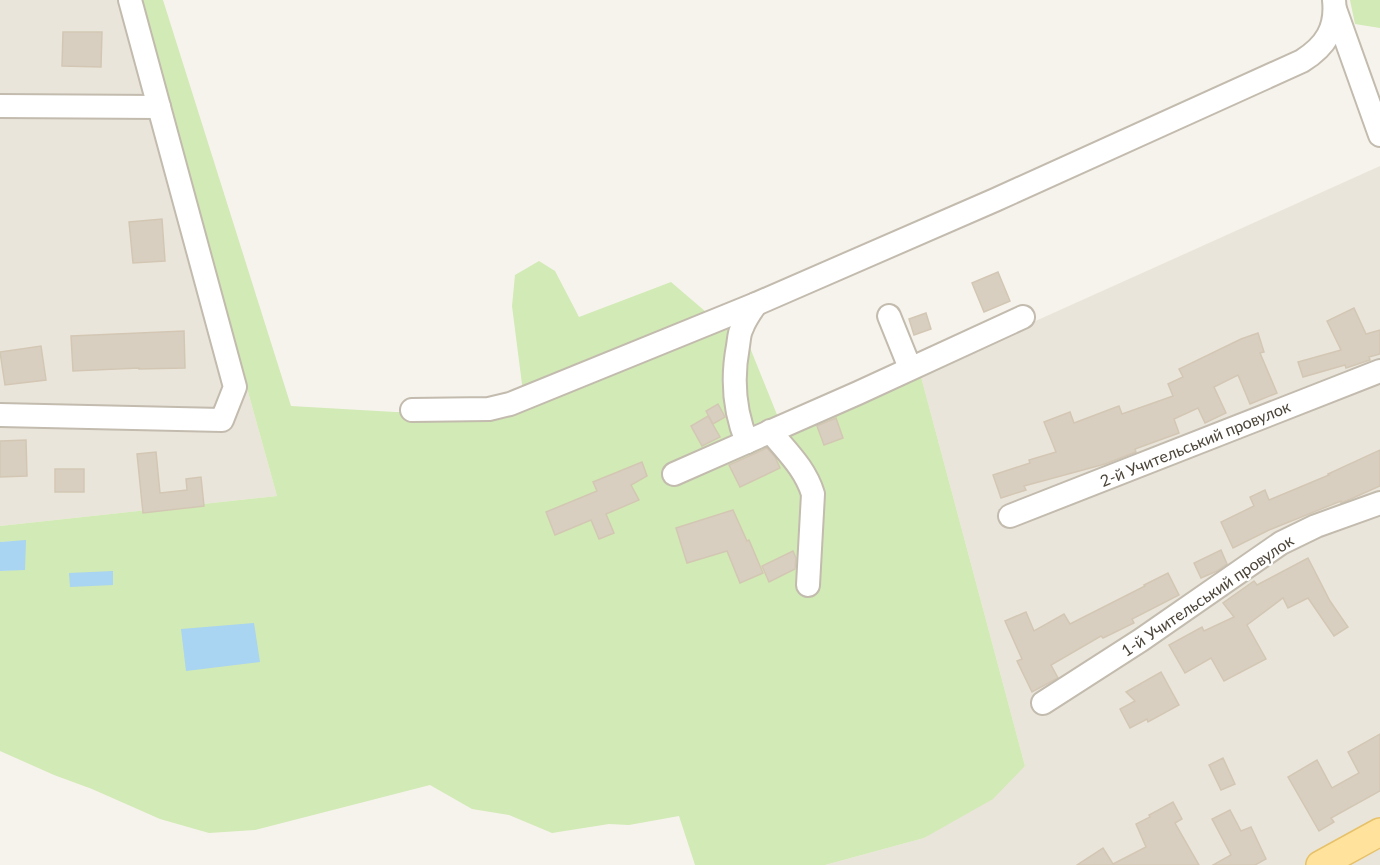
<svg xmlns="http://www.w3.org/2000/svg" width="1380" height="865" viewBox="0 0 1380 865" font-family="Lato,sans-serif">
	<rect width="100%" height="100%" fill="#f6f3ec"/>
	<!-- residential -->
	<g fill="#eae5da">
		<polygon points="0,0 139,0 277,496 0,526"/>
		<polygon points="1380,166 1380,865 825,865 924,838 1025,766 920,373"/>
	</g>
	<!-- green -->
	<g fill="#d2eab5">
		<polygon points="139,0 163,0 291,406 395,412 482,412 523,392 512,306 515,275 539,261 555,271 579,317 671,282 713,318 734,308 782,427 920,373 1025,766 993,799 924,838 825,865 695,865 679,816 629,825 609,824 552,833 509,815 472,809 430,785 255,830 209,833 160,819 92,789 54,775 0,751 0,571 25,569 25,541 0,542 0,526 277,496"/>
		<polygon points="1350,0 1380,0 1380,28 1355,24"/>
	</g>
	<!-- water -->
	<g fill="#a9d4f2">
		<polygon points="26,540 25,570 0,571 0,542"/>
		<polygon points="113,571 113,585 70,587 69,573"/>
		<polygon points="254,623 260,662 186,671 181,629"/>
	</g>
	<!-- building -->
	<g fill="#d8cfc1" stroke="#d3c7b4" stroke-width="1.5">
		<polygon points="63,32 102,32 101,67 62,66"/>
		<polygon points="162,219 165,261 133,263 129,222"/>
		<polygon points="998,272 1010,301 984,312 972,283"/>
		<polygon points="1354,308 1366,334 1380,330 1380,354 1369,357 1370,360 1346,368 1345,365 1303,377 1298,362 1341,350 1327,321"/>
		<polygon points="926,313 931,329 914,335 909,319"/>
		<polygon points="184,331 185,368 139,369 139,368 73,371 71,336"/>
		<polygon points="1258,333 1264,352 1260,353 1277,393 1250,404 1238,375 1214,387 1226,413 1205,423 1198,408 1174,419 1179,433 1135,449 1136,452 1105,464 1024,486 1026,490 1001,498 993,475 1030,463 1029,460 1056,452 1044,422 1070,412 1074,423 1119,406 1122,414 1173,396 1168,384 1183,377 1179,369 1241,339"/>
		<polygon points="41,346 46,380 5,385 0,352"/>
		<polygon points="718,404 725,417 713,424 706,411"/>
		<polygon points="708,416 720,437 702,446 691,426"/>
		<polygon points="836,418 843,438 824,445 817,426"/>
		<polygon points="26,440 27,476 0,477 0,441"/>
		<polygon points="767,448 775,457 780,468 740,487 729,465"/>
		<polygon points="1380,450 1380,486 1353,498 1341,503 1341,501 1269,530 1233,548 1221,522 1254,506 1250,497 1265,490 1269,500 1329,475 1328,474"/>
		<polygon points="156,452 160,493 187,490 186,479 201,477 204,506 143,513 137,454"/>
		<polygon points="642,462 647,476 631,485 639,500 606,514 614,533 599,539 591,520 555,535 546,512 597,491 593,482"/>
		<rect x="55" y="469" width="29" height="23"/>
		<polygon points="733,510 747,541 749,540 763,573 740,583 727,551 687,563 676,528"/>
		<polygon points="1221,550 1227,564 1217,571 1201,578 1194,563"/>
		<polygon points="793,551 796,558 795,569 769,582 762,566"/>
		<polygon points="1308,558 1330,601 1348,627 1334,636 1308,598 1288,608 1283,598 1247,625 1266,659 1224,681 1211,658 1185,673 1169,645 1202,627 1204,631 1234,617 1223,603 1254,581 1257,585"/>
		<polygon points="1168,573 1179,595 1132,619 1134,623 1103,638 1101,636 1051,665 1058,678 1032,692 1017,661 1022,659 1005,621 1026,612 1034,631 1064,614 1070,624 1145,586 1144,585"/>
		<polygon points="1161,672 1179,705 1148,722 1147,719 1130,728 1120,709 1135,701 1126,692"/>
		<polygon points="1380,734 1380,791 1331,818 1334,822 1319,831 1288,777 1317,760 1332,788 1359,773 1348,752"/>
		<polygon points="1223,758 1235,784 1221,790 1209,765"/>
		<polygon points="1173,802 1182,819 1175,823 1199,865 1077,865 1103,848 1113,864 1146,847 1136,824 1150,817 1149,815"/>
		<polygon points="1230,810 1241,831 1251,827 1266,859 1255,865 1213,865 1231,855 1212,819"/>
	</g>
	<g fill="none" stroke-linecap="round" stroke-linejoin="round">
		<defs>
			<g id="minor">
				<polyline points="1335,9 1380,135"/>
				<polyline points="0,106 159,107"/>
				<polyline points="889,316 910,368"/>
				<path d="M412 410 489 409 510 404 756 304 995 200 1302 61C1326 46 1337 28 1334 0"/>
				<polyline points="0,415 222,420 235,387 130,0"/>
				<path d="M770 431C787 452 805 468 813 494L808 585"/>
				<path d="M747 442C734 411 732 378 738 346 739 340 739 333 742 328 745 319 751 311 756 304"/>
				<polyline points="674,474 858,393 1023,317"/>
				<polyline points="1010,516 1380,371"/>
				<polyline points="1043,703 1141,640 1281,543 1316,526 1380,503"/>
			</g>
			<polyline id="major" points="1320,865 1380,832"/>
		</defs>
		<!-- minor casing -->
		<use href="#minor" stroke="#c2bbae" stroke-width="26"/>
		<!-- major casing -->
		<use href="#major" stroke="#e6c16a" stroke-width="30"/>
		<!-- minor -->
		<use href="#minor" stroke="#fff" stroke-width="22"/>
		<!-- major -->
		<use href="#major" stroke="#ffe39c" stroke-width="27"/>
	</g>
	<g text-anchor="middle" dominant-baseline="central" stroke-width="4.5" stroke-linejoin="round" paint-order="stroke">
		<!-- street labels -->
		<g font-size="16" fill="#4b4439" stroke="#fff">
			<text transform="translate(1195 443) rotate(-22)">2-й Учительський провулок</text>
			<text transform="translate(1207 595) rotate(-34)">1-й Учительський провулок</text>
		</g>
	</g>
</svg>
